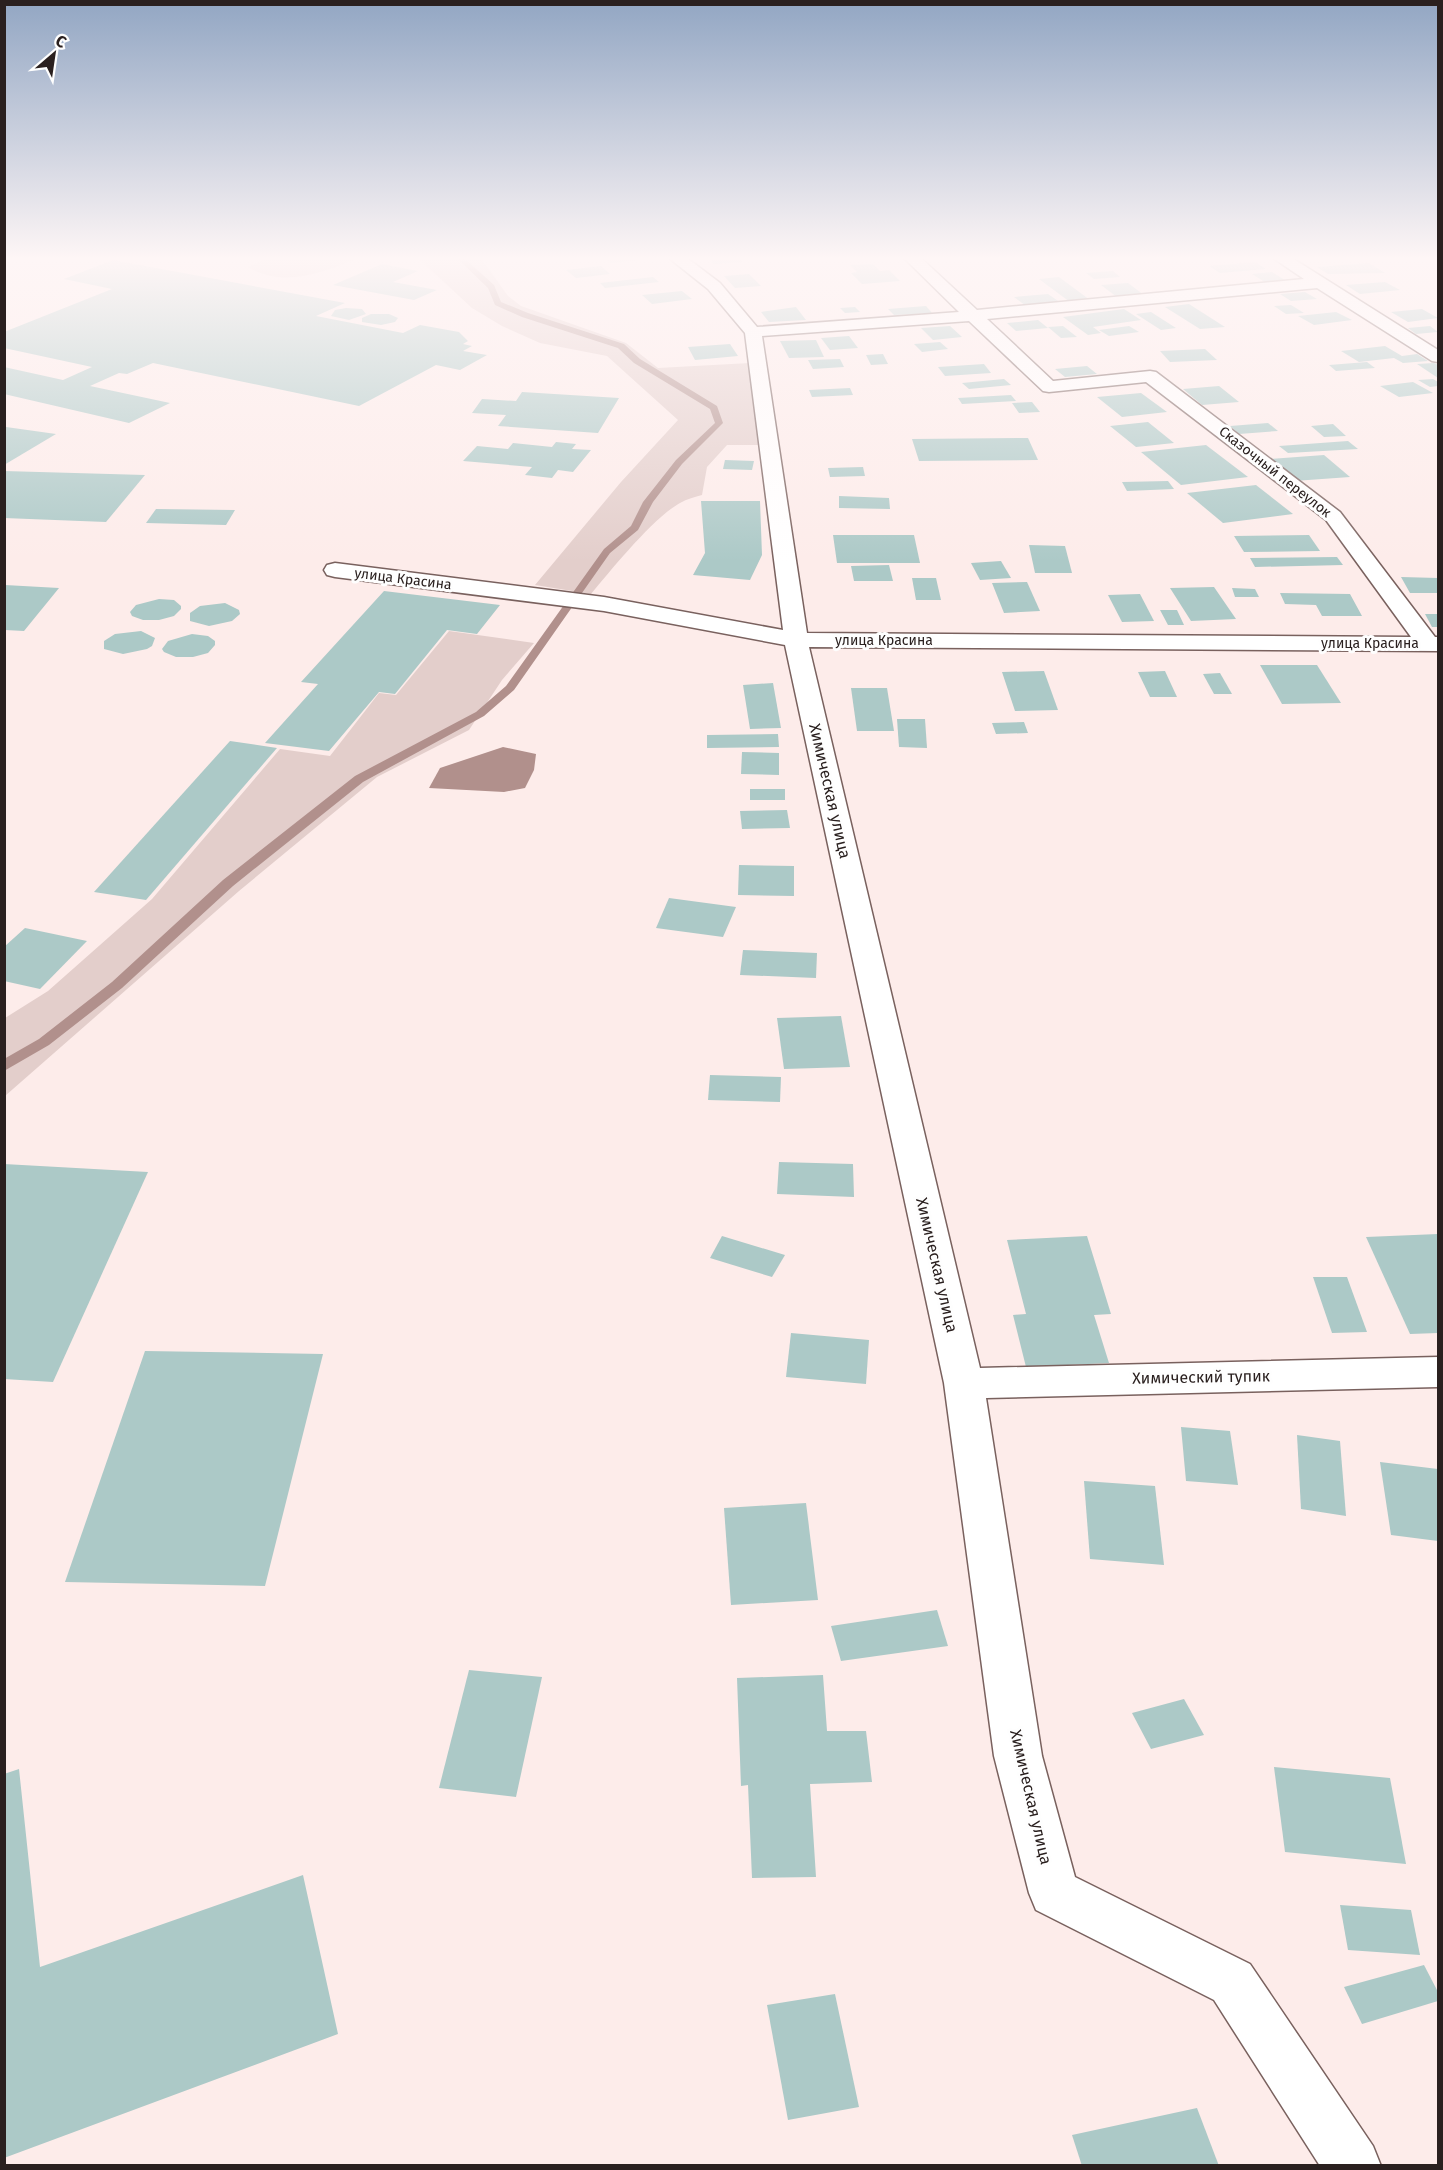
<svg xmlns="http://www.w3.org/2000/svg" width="1443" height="2170" viewBox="0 0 1443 2170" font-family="'Fira Sans',sans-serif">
	<rect width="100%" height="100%" fill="#fdecea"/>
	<!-- green -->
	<g fill="#e3cecb">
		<path d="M268 258H359C323 272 284 289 248 267Z"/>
		<path d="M418 258H481L508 296 521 306 626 343 658 368 750 363 754 371 759 445H727L707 467 702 495C695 497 687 499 680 503 653 518 612 569 591 594L535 585 621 482 678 420 607 356 540 343 502 326 472 308Z"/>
		<polygon points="449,631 534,643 502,680 469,730 377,777 239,891 5,1096 5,1018 48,991 152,899 280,749 330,756 379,693 396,695"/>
	</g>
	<!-- water -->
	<polygon fill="#b1908c" points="503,747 536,754 534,770 525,788 504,792 429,788 440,768"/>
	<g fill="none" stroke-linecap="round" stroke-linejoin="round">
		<!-- stream -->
		<polygon fill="#b1908c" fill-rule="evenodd" points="457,258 464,258 494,285 501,302 528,313 624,344 640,359 717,406 723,423 682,464 653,502 638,530 610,553 514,690 484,716 363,782 233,886 122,988 49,1045 4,1071 4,1059 39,1039 112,982 223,880 355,776 476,712 506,686 604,549 631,526 643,502 676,460 715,423 710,409 634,363 618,348 522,317 495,305 488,288"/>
	</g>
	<!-- building -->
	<g fill="#acc9c7">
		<polygon points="605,258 638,258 640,260 611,263"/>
		<polygon points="709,258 740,258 743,262 714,264"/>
		<polygon points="113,260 345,303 316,316 403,333 420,325 459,332 468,341 463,344 472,346 463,351 487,355 460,370 436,365 359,406 153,363 127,374 119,373 90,386 170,403 129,423 4,394 4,367 63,380 92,367 4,348 4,332 112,289 64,279"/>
		<polygon points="1255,262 1266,269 1220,273 1209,266"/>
		<polygon points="1369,263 1385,273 1328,274 1317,267"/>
		<polygon points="382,264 418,271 393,282 437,290 414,300 333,285"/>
		<polygon points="873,264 880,271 889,270 900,281 862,284 851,273 857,272 850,265"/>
		<polygon points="601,266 610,274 576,278 566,270"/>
		<polygon points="1113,271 1120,277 1094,279 1086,273"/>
		<polygon points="1272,272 1288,282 1268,284 1252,274"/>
		<polygon points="749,274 761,286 735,288 724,276"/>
		<polygon points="653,277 659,282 605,288 600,283"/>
		<polygon points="1059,277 1090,300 1070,302 1039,279"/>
		<polygon points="1385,282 1400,290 1360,294 1346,285"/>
		<polygon points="1128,283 1144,295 1117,297 1101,285"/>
		<polygon points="682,291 692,299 652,304 642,295"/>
		<polygon points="1305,292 1317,299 1291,301 1280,294"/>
		<polygon points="1048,294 1061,303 1026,306 1014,297"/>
		<polygon points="1189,304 1225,327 1200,329 1165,307"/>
		<polygon points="1291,305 1304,313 1286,314 1274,306"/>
		<polygon points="926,306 932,313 894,315 888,309"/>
		<polygon points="796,307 806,320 769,322 761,312"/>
		<polygon points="855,307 860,312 845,313 840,308"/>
		<polygon points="346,308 362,309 366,314 349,320 331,316 335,310"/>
		<polygon points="1124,309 1141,320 1093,327 1101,333 1088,335 1063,317"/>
		<polygon points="1422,309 1438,318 1408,322 1391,312"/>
		<polygon points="1151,312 1176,328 1161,330 1136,314"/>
		<polygon points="1336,312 1352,320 1314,325 1298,316"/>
		<polygon points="371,314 389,314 398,318 395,322 381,325 362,322 362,318"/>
		<polygon points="1038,320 1048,328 1016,331 1007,323"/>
		<polygon points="950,326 962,337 933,340 921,328"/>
		<polygon points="1063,326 1077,337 1061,338 1048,327"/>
		<polygon points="1129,326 1139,332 1109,336 1099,330"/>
		<polygon points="1430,326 1438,332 1416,334 1408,328"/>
		<polygon points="849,336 858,348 830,350 821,338"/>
		<polygon points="816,340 824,357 789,358 780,341"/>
		<polygon points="940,342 948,349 922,352 914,344"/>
		<polygon points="730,344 738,356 695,360 688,347"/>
		<polygon points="1385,346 1402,356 1417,354 1428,361 1403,363 1394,358 1359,362 1341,351"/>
		<polygon points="1205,349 1217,360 1170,362 1160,351"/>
		<polygon points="883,354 888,364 871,365 866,355"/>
		<polygon points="840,359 844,367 813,369 808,360"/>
		<polygon points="1367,362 1375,368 1336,371 1329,365"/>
		<polygon points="1434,363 1438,365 1438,378 1417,364"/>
		<polygon points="984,364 991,373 945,376 938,367"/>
		<polygon points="1087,366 1097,374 1065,377 1055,369"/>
		<polygon points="1004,379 1011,385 969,389 962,383"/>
		<polygon points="1433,379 1438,382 1438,386 1430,387 1418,380"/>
		<polygon points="1413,382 1433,393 1399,397 1380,386"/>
		<polygon points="1219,386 1239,402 1202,405 1183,389"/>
		<polygon points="850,388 853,395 812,397 809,390"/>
		<polygon points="522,392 619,398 598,433 498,426 506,415 472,413 482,399 516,401"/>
		<polygon points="1141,393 1167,412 1122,417 1097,397"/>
		<polygon points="1011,395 1016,401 962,404 958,398"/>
		<polygon points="1032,402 1040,412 1019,413 1012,403"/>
		<polygon points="1148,422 1174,443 1136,447 1110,426"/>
		<polygon points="1268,423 1278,431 1239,434 1230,426"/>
		<polygon points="1333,424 1346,436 1324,437 1311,426"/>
		<polygon points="4,428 6,427 56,434 4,465"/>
		<polygon points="1028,438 1038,460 919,461 912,439"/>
		<polygon points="1348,441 1358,449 1288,453 1279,446"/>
		<polygon points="556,442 576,444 572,449 591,450 573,472 558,470 552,478 525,475 532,467 463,461 477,446 508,449 513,443 552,447"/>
		<polygon points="1206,445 1248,477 1181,485 1141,452"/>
		<polygon points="1324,455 1350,477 1294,481 1270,459"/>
		<polygon points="725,460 754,461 752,470 723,469"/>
		<polygon points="863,467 865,476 830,477 828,468"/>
		<polygon points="4,471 145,475 106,522 4,518"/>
		<polygon points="1168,481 1174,489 1127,491 1122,482"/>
		<polygon points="1256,485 1293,514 1223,523 1187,493"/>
		<polygon points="839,496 889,498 890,509 839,508"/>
		<polygon points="701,501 760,501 762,555 750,580 693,575 705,553"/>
		<polygon points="156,509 235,510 226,525 146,523"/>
		<polygon points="833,535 914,535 920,563 837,563"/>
		<polygon points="1309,535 1320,551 1244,552 1234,536"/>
		<polygon points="1029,545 1065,546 1072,573 1035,573"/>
		<polygon points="1337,557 1343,565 1255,567 1250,558"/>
		<polygon points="1001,561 1011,578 980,580 971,563"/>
		<polygon points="889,565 893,581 854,581 851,566"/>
		<polygon points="1401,577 1438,578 1438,593 1410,593"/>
		<polygon points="912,578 936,578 941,600 916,600"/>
		<polygon points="1027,582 1040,611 1004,613 992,583"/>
		<polygon points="5,585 59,588 24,631 5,630"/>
		<polygon points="1214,587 1236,619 1191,621 1170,588"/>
		<polygon points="1232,588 1255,589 1259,597 1235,597"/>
		<polygon points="384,591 500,605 477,634 447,630 395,694 379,692 329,751 265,743 318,684 301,682"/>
		<polygon points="1280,593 1350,594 1362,616 1322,616 1316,605 1285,604"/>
		<polygon points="1140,594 1154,621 1122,622 1108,595"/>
		<polygon points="159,599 174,600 181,606 181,609 174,616 159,620 143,620 132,616 130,612 136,605"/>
		<polygon points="225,603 239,610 240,614 232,621 209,626 190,621 190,613 200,606"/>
		<polygon points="1160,610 1177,610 1184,625 1168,625"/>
		<polygon points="1425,614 1438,614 1438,627 1432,627"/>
		<polygon points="141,631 155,638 152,646 147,649 123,654 104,649 104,641 115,634"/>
		<polygon points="192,634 208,636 215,641 215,645 208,653 193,657 176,657 164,652 162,649 168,641"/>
		<polygon points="1260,665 1317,665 1341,703 1282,704"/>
		<polygon points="1044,671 1058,710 1015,711 1002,672"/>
		<polygon points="1165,671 1177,697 1150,697 1138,672"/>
		<polygon points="1220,673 1232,694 1214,694 1203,674"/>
		<polygon points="773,683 781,728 750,729 743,685"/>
		<polygon points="851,688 887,688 894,731 857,731"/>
		<polygon points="897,719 925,719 927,748 899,747"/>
		<polygon points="1024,722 1028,733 996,734 992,723"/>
		<polygon points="778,734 779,747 707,748 707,735"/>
		<polygon points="230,741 277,748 146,900 94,892"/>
		<polygon points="742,752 779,753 779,775 741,774"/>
		<rect x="750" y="789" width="35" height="11"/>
		<polygon points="787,810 790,828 742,829 740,811"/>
		<polygon points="739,865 794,866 794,896 738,895"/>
		<polygon points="669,898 736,907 723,937 656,928"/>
		<polygon points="25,928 87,941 40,989 4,981 4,947"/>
		<polygon points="743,950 817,953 816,978 740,975"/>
		<polygon points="841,1016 850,1067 784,1069 777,1018"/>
		<polygon points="710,1075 781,1077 780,1102 708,1100"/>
		<polygon points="779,1162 853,1164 854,1197 777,1194"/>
		<polygon points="4,1164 148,1172 53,1382 4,1379"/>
		<polygon points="1438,1234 1438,1333 1410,1334 1366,1237"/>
		<polygon points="722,1236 785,1255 772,1277 710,1258"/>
		<polygon points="1087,1236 1111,1314 1094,1315 1109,1363 1026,1367 1013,1315 1026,1314 1007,1240"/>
		<polygon points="1313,1277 1347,1277 1367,1332 1332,1333"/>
		<polygon points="791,1333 869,1340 866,1384 786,1377"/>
		<polygon points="145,1351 323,1354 265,1586 65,1582"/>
		<polygon points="1181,1427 1230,1431 1238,1485 1186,1481"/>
		<polygon points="1297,1435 1340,1441 1346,1516 1301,1509"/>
		<polygon points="1380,1462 1438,1469 1438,1541 1391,1535"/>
		<polygon points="1084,1481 1155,1486 1164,1565 1090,1559"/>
		<polygon points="806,1503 818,1600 731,1605 724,1508"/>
		<polygon points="937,1610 948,1646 841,1661 831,1626"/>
		<polygon points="469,1670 542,1677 516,1797 439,1788"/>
		<polygon points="823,1675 827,1731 866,1731 872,1782 810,1784 816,1877 752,1878 748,1785 741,1786 737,1678"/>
		<polygon points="1184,1699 1204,1735 1151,1749 1132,1713"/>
		<polygon points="1274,1767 1390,1778 1406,1864 1285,1852"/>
		<polygon points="19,1769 40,1967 303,1875 338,2034 4,2158 4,1774"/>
		<polygon points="1340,1905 1411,1910 1420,1955 1348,1950"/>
		<polygon points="1424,1965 1438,1992 1438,2001 1362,2024 1344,1987"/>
		<polygon points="835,1994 859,2107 788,2120 767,2005"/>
		<polygon points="1197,2108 1219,2166 1082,2166 1072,2135"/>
	</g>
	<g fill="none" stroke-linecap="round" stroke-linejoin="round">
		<defs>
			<path id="street" d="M669 258H687L720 283 757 327 959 312 904 258H921L977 310 1304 279 1273 258H1292L1438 350V362L1432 361 1317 288 987 319 1053 381 1150 371 1156 372 1340 512 1435 637H1438V651L809 647 980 1368 1438 1357V1387L986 1398 1042 1756 1075 1877 1250 1964 1373 2146 1381 2166H1320L1214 2000 1036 1910 1029 1893 994 1756 944 1383 785 645 604 611 335 577 327 575 324 570 327 565 335 563 604 597 783 630 745 333 708 289ZM969 321 1043 391 1049 392 1146 382 1326 520 1411 637 807 633 762 336Z"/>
		</defs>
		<!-- street casing -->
		<use href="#street" stroke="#79615e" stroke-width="3"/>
		<!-- street -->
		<use href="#street" fill="#fff" fill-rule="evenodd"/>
	</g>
	<!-- sky -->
	<linearGradient id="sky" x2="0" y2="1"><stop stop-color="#92a6c3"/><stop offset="0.46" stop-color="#fef6f6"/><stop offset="1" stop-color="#fef6f6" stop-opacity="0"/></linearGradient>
	<rect width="1443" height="562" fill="url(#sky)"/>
	<g text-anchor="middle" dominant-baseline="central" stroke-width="6" stroke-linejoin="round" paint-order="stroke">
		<!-- far-street labels -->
		<g font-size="14" fill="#2a201f" stroke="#fefefe">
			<text transform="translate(1275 472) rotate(38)">Сказочный переулок</text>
			<text transform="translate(403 579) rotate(7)">улица Красина</text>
			<text x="884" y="640">улица Красина</text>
			<text x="1370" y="643">улица Красина</text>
		</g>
		<!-- street labels -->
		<g font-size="16" fill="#2a201f" stroke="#fefefe">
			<text transform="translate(830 791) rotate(77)">Химическая улица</text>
			<text transform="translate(937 1265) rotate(77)">Химическая улица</text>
			<text transform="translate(1201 1377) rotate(-1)">Химический тупик</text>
			<text transform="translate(1031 1797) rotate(77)">Химическая улица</text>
		</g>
	</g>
	<!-- border -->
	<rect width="1443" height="2170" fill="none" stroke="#2a201f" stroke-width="12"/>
	<!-- north arrow -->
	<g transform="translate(54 54) rotate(29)" stroke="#fefefe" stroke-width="4.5" paint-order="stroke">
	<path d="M0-4.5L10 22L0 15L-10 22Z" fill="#2a201f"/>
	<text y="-9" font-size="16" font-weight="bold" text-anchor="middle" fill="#2a201f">С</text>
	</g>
</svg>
